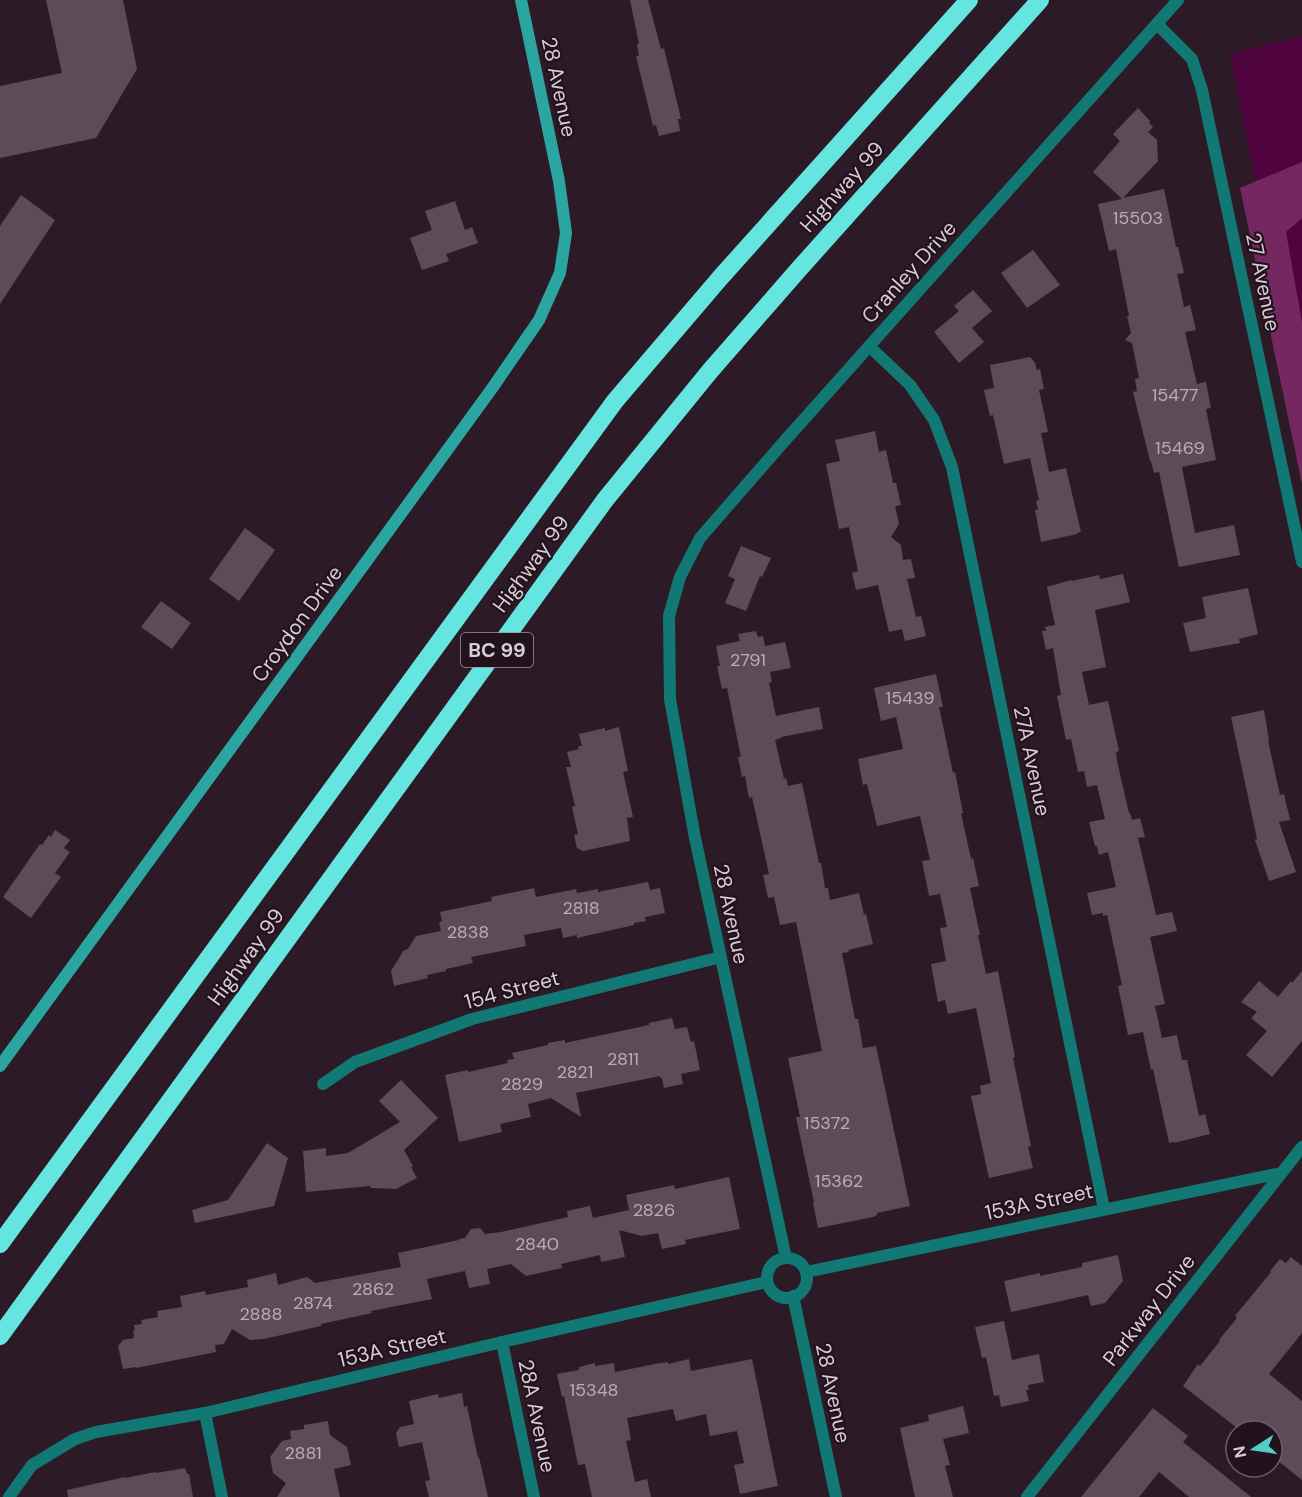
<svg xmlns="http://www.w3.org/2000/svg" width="1302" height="1497" viewBox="0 0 1302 1497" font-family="'DM Sans',sans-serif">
	<rect width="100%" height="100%" fill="#2c1b26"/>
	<!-- green -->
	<polygon fill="#50043f" points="1302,36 1302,417 1230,54"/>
	<!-- forest -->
	<polygon fill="#752760" points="1302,162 1302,218 1286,232 1302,322 1302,484 1240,188"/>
	<!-- building -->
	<g fill="#5f4b58">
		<polygon points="46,0 123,0 137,69 96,138 0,158 0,86 62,73"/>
		<polygon points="630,0 648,0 661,49 664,48 681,119 678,119 680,131 659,136 656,125 653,126 636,56 639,56 637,44 639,44"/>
		<polygon points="1138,108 1150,121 1149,123 1153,127 1148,132 1157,140 1158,161 1123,198 1164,189 1176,247 1178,247 1184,273 1177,274 1184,307 1190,305 1196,330 1185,332 1197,384 1206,382 1211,408 1206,409 1216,460 1182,467 1195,533 1234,525 1240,555 1179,567 1159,472 1154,473 1151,461 1150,461 1133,392 1137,391 1135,379 1139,378 1132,343 1125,340 1131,333 1127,316 1129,316 1116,249 1109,251 1098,204 1122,199 1093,172 1120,141 1113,134"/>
		<polygon points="21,195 55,220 0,304 0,226"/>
		<polygon points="455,201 465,230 472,227 478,243 446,254 449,261 422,270 410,238 432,230 425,211"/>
		<polygon points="1033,250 1060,285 1027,308 1001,273"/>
		<polygon points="973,290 992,311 972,328 984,342 959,363 934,332 959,311 954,306"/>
		<polygon points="1030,357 1035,363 1037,370 1040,369 1044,389 1039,390 1048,432 1041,433 1049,472 1066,468 1081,532 1077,533 1077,534 1041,542 1035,510 1038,510 1036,501 1039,500 1030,458 1004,464 993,415 990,416 984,390 994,388 990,365"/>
		<polygon points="875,431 879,452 886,450 893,483 896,483 901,505 895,506 899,524 891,537 901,545 903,560 911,559 915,578 907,579 916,617 921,616 926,636 905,641 902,629 889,632 878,585 856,590 852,573 858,571 849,527 839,529 826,464 840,461 835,440"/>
		<polygon points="245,528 275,550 239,601 209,579"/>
		<polygon points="741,546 771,558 762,577 760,576 746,611 725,603 735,579 728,576"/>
		<polygon points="1123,574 1130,602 1095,610 1106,667 1082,672 1089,705 1108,701 1119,751 1116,752 1117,761 1129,813 1130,813 1132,820 1140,818 1145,837 1138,838 1156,915 1172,912 1177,931 1150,937 1165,1004 1155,1006 1162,1038 1177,1035 1182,1060 1187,1060 1199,1116 1205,1114 1210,1134 1174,1143 1174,1142 1169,1143 1153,1069 1151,1070 1143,1032 1128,1035 1118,986 1122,985 1107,915 1103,916 1103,913 1092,915 1087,893 1116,887 1108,852 1099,855 1097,846 1095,846 1089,822 1105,819 1097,785 1087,787 1084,771 1078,772 1071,739 1066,740 1057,696 1061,695 1053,648 1046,650 1042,631 1046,631 1045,627 1055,625 1047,587 1071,580 1072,581 1099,575 1100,579"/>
		<polygon points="1248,588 1258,634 1239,639 1240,643 1190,652 1183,623 1206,618 1202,597"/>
		<polygon points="161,601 191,623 172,649 141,627"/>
		<polygon points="756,631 758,637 763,636 765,646 785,642 791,668 770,672 772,682 769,683 776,716 819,707 823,729 781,737 781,738 775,740 784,779 786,778 788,786 802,783 819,863 821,863 825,888 828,888 830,900 859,893 864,915 866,914 873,944 848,950 849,952 842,953 855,1019 858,1019 863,1048 876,1046 910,1206 877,1213 877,1215 873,1217 818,1228 813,1202 814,1202 796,1117 800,1117 788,1058 822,1051 796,922 780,925 774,897 768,898 763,875 769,874 752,797 749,798 745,776 742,777 738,757 741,757 727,688 722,689 717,666 720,666 716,646 740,641 738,634"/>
		<polygon points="936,674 943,707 939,707 953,773 955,772 963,813 961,813 971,859 973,858 979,886 970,888 980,935 978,935 986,974 998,971 1015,1057 1013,1058 1031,1146 1028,1147 1033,1168 989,1178 971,1096 981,1094 980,1086 991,1083 976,1008 948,1014 945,1000 938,1002 931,964 946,961 940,928 947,927 940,894 929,896 922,861 930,860 920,816 877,826 867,784 863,785 858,759 903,749 896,717 881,721 874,688"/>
		<polygon points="1264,710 1269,740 1268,741 1280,795 1284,794 1290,820 1279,822 1296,872 1269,881 1255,840 1257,839 1231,717"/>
		<polygon points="619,727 628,771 623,772 633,817 627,818 630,841 583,851 577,848 574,835 578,834 572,807 575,806 566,767 571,767 567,752 579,749 578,746 582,746 579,734 605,728 605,731"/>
		<polygon points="55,830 70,840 64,848 70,852 55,873 61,877 31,918 3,897 40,844 42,845 49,835 51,837"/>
		<polygon points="648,882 650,890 660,888 665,913 645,917 646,921 634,923 634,925 577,938 577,935 563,938 561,928 524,935 526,946 471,957 473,963 446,969 446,971 427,975 428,978 394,986 391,971 404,950 408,949 416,936 441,931 439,922 442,921 440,912 492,901 491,897 534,888 536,897 576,889 577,893 598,889 598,892"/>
		<polygon points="1302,971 1302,1041 1272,1077 1246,1055 1267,1031 1251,1018 1257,1012 1241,1002 1259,981 1278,997 1291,981 1292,983"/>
		<polygon points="672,1018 675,1029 687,1027 691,1042 694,1041 700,1070 681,1074 683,1084 664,1088 662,1078 660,1078 660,1076 576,1093 581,1117 551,1098 528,1104 531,1117 500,1124 502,1132 459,1142 445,1075 468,1070 468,1072 508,1063 507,1060 514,1059 512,1053 548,1045 548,1043 565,1040 565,1043 649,1025 649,1023"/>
		<polygon points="401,1080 438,1118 404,1150 413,1166 411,1167 417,1178 396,1189 371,1188 370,1186 306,1192 303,1151 326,1148 326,1156 348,1153 400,1122 379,1101"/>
		<polygon points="267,1143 288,1158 274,1206 195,1223 192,1210 228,1200"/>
		<polygon points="729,1177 740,1229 685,1240 686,1244 662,1249 658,1233 642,1236 619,1230 625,1257 601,1262 600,1255 561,1264 562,1268 526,1276 511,1264 487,1269 490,1284 469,1288 465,1271 427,1279 432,1299 371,1311 372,1313 321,1324 321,1326 264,1339 250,1340 232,1329 224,1344 215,1345 216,1352 136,1368 136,1367 123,1369 118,1346 123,1340 134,1338 133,1330 135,1330 134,1325 142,1324 141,1320 158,1317 157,1311 182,1307 180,1296 205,1291 206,1295 248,1287 247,1280 276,1273 278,1285 307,1277 315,1283 401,1267 398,1253 459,1240 459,1239 465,1238 471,1229 480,1228 485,1234 501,1232 568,1217 567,1211 590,1206 593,1218 629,1210 626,1195 674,1185 675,1189"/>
		<polygon points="1118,1255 1123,1281 1105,1303 1091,1306 1088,1295 1011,1312 1004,1281 1040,1273 1040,1276 1082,1267 1082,1263"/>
		<polygon points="1291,1257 1302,1266 1302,1333 1269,1374 1302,1401 1302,1480 1272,1456 1272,1431 1241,1431 1183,1386 1198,1364 1200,1366 1220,1341 1219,1340 1237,1318 1235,1316 1271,1272 1270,1271 1280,1259 1286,1263"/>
		<polygon points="1004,1321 1012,1360 1039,1354 1044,1382 1028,1385 1029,1390 1026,1390 1029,1401 1001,1407 999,1395 994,1396 986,1357 982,1358 975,1327"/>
		<polygon points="689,1359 691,1371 752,1359 778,1486 740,1494 734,1465 744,1463 737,1431 710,1436 706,1414 676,1421 673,1409 627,1418 631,1440 626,1441 635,1482 647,1479 651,1497 592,1497 585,1464 578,1465 564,1396 562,1397 557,1374 579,1370 579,1367 595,1363 595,1366 614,1363 615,1372 655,1364 668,1362 668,1364"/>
		<polygon points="462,1393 464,1407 467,1406 478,1458 479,1457 488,1497 429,1497 425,1481 430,1480 422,1442 399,1447 396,1433 400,1427 414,1424 409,1401 438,1394 439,1398"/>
		<polygon points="963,1406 969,1433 943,1439 950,1465 945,1466 953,1497 915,1497 900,1428 929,1421 928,1415"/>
		<polygon points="1153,1408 1188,1436 1183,1442 1251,1497 1189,1497 1159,1472 1139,1497 1081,1497"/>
		<polygon points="328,1421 330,1435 347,1447 351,1465 334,1469 340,1497 277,1497 286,1483 273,1473 270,1457 282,1441 291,1439 290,1431 304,1429 304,1425"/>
		<polygon points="185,1468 187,1474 189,1474 193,1497 68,1497 67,1490 125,1477 125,1478 155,1472 156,1473"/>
	</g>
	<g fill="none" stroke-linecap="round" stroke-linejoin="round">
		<!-- street -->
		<g stroke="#117874" stroke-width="12">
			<polyline points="1157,24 1192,59 1202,90 1302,562"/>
			<polyline points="869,346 910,385 934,420 952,467 1104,1209"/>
			<polyline points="323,1084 355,1062 472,1019 721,957"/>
			<polyline points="786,1258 695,838 670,699 669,616 680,577 700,538 781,445 1178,0"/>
			<circle cx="787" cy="1278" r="20"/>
			<polyline points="806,1272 1281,1173"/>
			<polyline points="793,1296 836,1497"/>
			<polyline points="502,1342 534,1497"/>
			<polyline points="205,1413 222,1497"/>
			<polyline points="9,1497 32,1465 75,1439 96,1432 205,1413 502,1342 767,1282"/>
			<polyline points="1027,1497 1302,1147"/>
		</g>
		<!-- secondary -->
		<polyline stroke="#2aa5a0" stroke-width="12" points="0,1066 493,387 539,320 560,273 566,233 559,181 521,0"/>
		<!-- highway -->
		<g stroke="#64e5df" stroke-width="18">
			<polyline points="0,1244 615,401 720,278 969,0"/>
			<polyline points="0,1336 605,500 710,371 799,269 1040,0"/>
		</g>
	</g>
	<g text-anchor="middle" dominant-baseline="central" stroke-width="4.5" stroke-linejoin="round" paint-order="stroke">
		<!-- number labels -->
		<g font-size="18" fill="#baacb6">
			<text x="1138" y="218">15503</text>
			<text x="1175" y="395">15477</text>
			<text x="1180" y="448">15469</text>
			<text x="748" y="660">2791</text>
			<text x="910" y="698">15439</text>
			<text x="581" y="908">2818</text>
			<text x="468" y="932">2838</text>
			<text x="623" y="1059">2811</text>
			<text x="575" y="1072">2821</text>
			<text x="522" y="1084">2829</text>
			<text x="827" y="1123">15372</text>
			<text x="839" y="1181">15362</text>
			<text x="654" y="1210">2826</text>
			<text x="537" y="1244">2840</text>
			<text x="373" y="1289">2862</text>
			<text x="313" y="1303">2874</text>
			<text x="261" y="1314">2888</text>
			<text x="594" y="1390">15348</text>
			<text x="303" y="1453">2881</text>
		</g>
		<!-- shield labels -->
		<rect fill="#22121d" stroke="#a2959e" stroke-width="1.5" x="461" y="633" width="72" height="34" rx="4.5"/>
		<g font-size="20" font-weight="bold" fill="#d9cdd5">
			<text x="497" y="650">BC 99</text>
		</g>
		<!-- street labels -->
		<g font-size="21" fill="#d9cdd5" stroke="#22121d">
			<text transform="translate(559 87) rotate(78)">28 Avenue</text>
			<text transform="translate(842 187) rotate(-48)">Highway 99</text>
			<text transform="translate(909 272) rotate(-48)">Cranley Drive</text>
			<text transform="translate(1263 282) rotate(78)">27 Avenue</text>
			<text transform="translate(531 564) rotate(-54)">Highway 99</text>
			<text transform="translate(297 624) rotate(-54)">Croydon Drive</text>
			<text transform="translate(1032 761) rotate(78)">27A Avenue</text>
			<text transform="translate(731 914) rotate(78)">28 Avenue</text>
			<text transform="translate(246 957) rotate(-54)">Highway 99</text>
			<text transform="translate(512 990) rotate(-15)">154 Street</text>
			<text transform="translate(1039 1202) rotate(-12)">153A Street</text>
			<text transform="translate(1149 1310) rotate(-52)">Parkway Drive</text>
			<text transform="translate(392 1348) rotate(-13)">153A Street</text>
			<text transform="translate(833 1393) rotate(78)">28 Avenue</text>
			<text transform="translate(537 1416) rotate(78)">28A Avenue</text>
		</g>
	</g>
	<!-- north arrow -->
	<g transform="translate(1254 1449) rotate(258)"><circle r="28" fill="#22121d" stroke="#6b5d67" stroke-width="1.5"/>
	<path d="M0-4.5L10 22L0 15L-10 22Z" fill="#54cdc8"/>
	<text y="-9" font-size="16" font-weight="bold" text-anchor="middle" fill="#d9cdd5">N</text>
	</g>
</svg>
